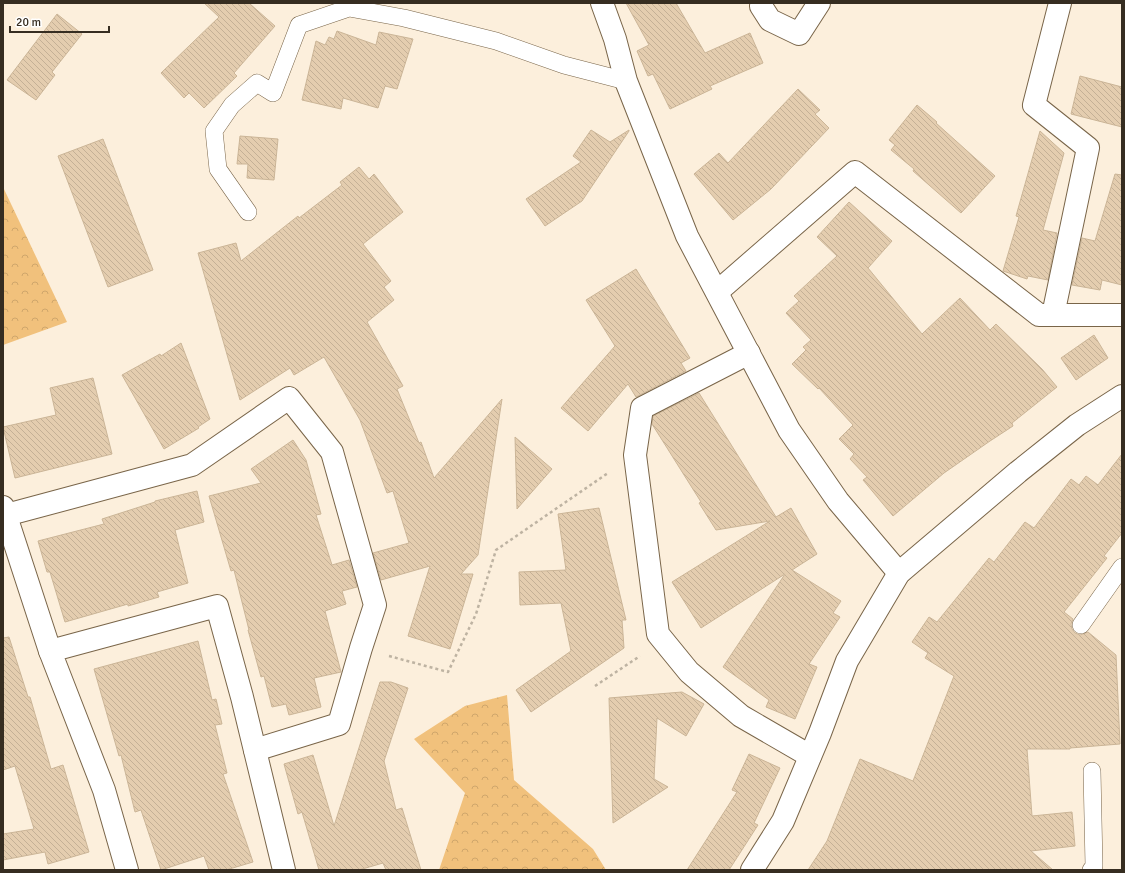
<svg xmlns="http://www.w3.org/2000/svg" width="1125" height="873" viewBox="0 0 1125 873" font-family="Signika,sans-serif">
	<defs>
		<pattern id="forest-crowns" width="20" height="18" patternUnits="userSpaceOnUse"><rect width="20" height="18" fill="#f1c17c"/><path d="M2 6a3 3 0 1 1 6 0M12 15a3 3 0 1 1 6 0" fill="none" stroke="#cfa66b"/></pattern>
		<pattern id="building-back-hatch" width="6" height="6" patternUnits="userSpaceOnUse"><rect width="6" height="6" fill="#e4cdaf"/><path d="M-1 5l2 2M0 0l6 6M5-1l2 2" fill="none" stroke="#c4b096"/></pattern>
	</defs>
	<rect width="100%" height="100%" fill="#fcefdc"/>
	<!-- forest -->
	<g fill="url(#forest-crowns)">
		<polygon points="3,187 67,322 3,345"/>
		<polygon points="507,695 514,780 593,849 606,870 439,870 465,793 414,739 465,706"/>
	</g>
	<!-- building -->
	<g fill="url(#building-back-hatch)" stroke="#cbb597">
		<polygon points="204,3 249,3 275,26 234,73 237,76 204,108 189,93 184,98 161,73 219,17"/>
		<polygon points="626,3 676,3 705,53 750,33 763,63 710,86 712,89 670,109 653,74 648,76 637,51 649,45"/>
		<polygon points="57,14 82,34 52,72 55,75 36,100 7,80"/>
		<polygon points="337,31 376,45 379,32 413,39 397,89 385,86 378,108 343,98 341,109 302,100 316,41 325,45 329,37 334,39"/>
		<polygon points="1080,76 1122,87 1122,127 1071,114"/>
		<polygon points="798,89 820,110 815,114 829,128 771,189 733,220 694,174 719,153 728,163"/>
		<polygon points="917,105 937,122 936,123 995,176 961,213 913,171 914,169 891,150 895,145 889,140"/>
		<polygon points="591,130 610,142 629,130 629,131 582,201 545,226 526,199 581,162 573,156"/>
		<polygon points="1040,131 1064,153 1043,230 1057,233 1048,280 1028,276 1027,279 1003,271 1019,217 1016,216"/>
		<polygon points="240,136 278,139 274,180 247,178 248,164 237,164"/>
		<polygon points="103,139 153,270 108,287 58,156"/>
		<polygon points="359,167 369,179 374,174 403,212 363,244 391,281 384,287 394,300 367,322 403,386 397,389 419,443 421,442 434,478 502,399 478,555 461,574 473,574 450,649 408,636 430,566 381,580 373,553 409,543 393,491 387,493 360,420 324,357 294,375 290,368 240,400 198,253 236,243 241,261 298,216 299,218 342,185 340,182"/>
		<polygon points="1115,174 1122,175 1122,285 1102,280 1100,290 1072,285 1082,238 1095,241"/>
		<polygon points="849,202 892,241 868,268 922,334 960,298 990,330 996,324 1042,369 1057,387 1012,423 1013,426 990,441 944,473 893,516 863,480 867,477 850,459 854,454 839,439 853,425 819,388 818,389 792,364 806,350 803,347 811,340 786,313 799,301 794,296 837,256 817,237"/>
		<polygon points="636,269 690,358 681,363 686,371 636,397 628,384 588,431 561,408 615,346 586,300"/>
		<polygon points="1094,335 1108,358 1076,380 1061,358"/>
		<polygon points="181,343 210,419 198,427 199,428 164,449 122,375 160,354 161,356"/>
		<polygon points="93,378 112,454 15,478 3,427 56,415 50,388"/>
		<polygon points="699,393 776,517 791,508 817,554 792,570 841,601 833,613 840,617 809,664 817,667 795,719 766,707 769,700 723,667 785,574 701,628 672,582 770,521 716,530 699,503 701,502 652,424 653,416"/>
		<polygon points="515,437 552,469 517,509"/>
		<polygon points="293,440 306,460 321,514 316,515 332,565 349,560 357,587 342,591 346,604 325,611 341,672 314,678 321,707 289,715 286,704 272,707 264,676 261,677 248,630 249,630 234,570 231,571 209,496 261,483 251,469"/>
		<polygon points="1122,454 1122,533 1104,556 1107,558 1064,612 1073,619 1071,624 1072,629 1075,633 1080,635 1088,632 1116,655 1120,744 1070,748 1070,749 1027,749 1032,816 1072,812 1075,846 1031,851 1053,870 808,870 827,841 860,759 913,781 954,676 925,658 928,653 912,642 929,617 937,622 989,558 994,562 1025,522 1034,528 1071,479 1079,485 1086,476 1098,485"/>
		<polygon points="197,491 204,522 175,530 188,583 157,592 159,597 128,606 128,604 65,622 50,572 47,572 38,541 104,524 102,519 155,502 155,501"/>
		<polygon points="599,508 626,620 622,620 624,648 531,712 516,690 571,651 561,603 520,605 519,572 566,570 558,514"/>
		<polygon points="9,637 28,697 30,697 51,769 63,765 89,852 48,864 45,852 3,860 3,834 34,829 15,766 3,770 3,638"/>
		<polygon points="198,641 212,700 216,699 222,724 215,725 227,773 223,774 253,862 226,870 209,870 204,856 161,870 141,810 135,812 121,755 119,756 94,669"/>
		<polygon points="380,682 391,682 408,688 384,761 396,810 402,808 421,870 386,870 383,863 359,870 319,870 302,812 298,814 284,764 313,755 334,826"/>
		<polygon points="682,692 704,704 686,736 657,718 654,779 668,787 613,823 609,698"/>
		<polygon points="749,754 780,768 754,823 758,825 729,870 687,870 737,792 732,790"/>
	</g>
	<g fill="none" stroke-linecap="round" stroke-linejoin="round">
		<defs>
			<g id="service">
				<polyline points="248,212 218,169 214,131 232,105 257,83 273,93 299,25 349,8 404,18 496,41 564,65 626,81"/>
				<polyline points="1081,625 1122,567"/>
				<polyline points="1091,870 1094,866 1092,771"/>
			</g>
			<g id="minor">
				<polyline points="761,6 770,20 799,34 819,3"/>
				<polyline points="717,292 855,172 1039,315 1122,315"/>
				<polyline points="1053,315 1088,148 1034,105 1060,3"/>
				<polyline points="749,353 642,408 635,455 658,634 689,672 741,716 810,756"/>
				<polyline points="3,507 50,651"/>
				<polyline points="6,515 192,465 289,398 332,452 375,605 361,648 339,724 255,750"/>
				<polyline points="127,870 104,790 50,651 217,606 242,697 284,870"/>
			</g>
			<g id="tertiary">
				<polyline points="602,3 615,39 626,81 687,236 789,430 838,501 899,573"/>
				<polyline points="752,870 783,821 820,733 847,661 899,573 1018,472 1077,425 1122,396"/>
			</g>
		</defs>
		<!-- service casing -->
		<use href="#service" stroke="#796549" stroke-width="18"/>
		<!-- minor casing -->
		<use href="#minor" stroke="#796549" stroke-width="24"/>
		<!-- tertiary casing -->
		<use href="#tertiary" stroke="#796549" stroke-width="24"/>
		<!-- path -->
		<g stroke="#beb3a2" stroke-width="2.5" stroke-dasharray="3 3" stroke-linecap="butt">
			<polyline points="389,656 448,672 476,614 496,550 608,473"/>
			<polyline points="595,686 640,656"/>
		</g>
		<!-- service -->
		<use href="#service" stroke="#fff" stroke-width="17"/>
		<!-- minor -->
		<use href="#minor" stroke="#fff" stroke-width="22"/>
		<!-- tertiary -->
		<use href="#tertiary" stroke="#fff" stroke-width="22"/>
	</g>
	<!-- border -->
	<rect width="1125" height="873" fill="none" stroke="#362d21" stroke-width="8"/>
	<!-- scale -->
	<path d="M10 26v6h99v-6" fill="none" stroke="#362d21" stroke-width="2"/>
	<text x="16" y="26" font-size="12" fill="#362d21" stroke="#ffffff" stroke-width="3" paint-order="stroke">20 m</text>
</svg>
